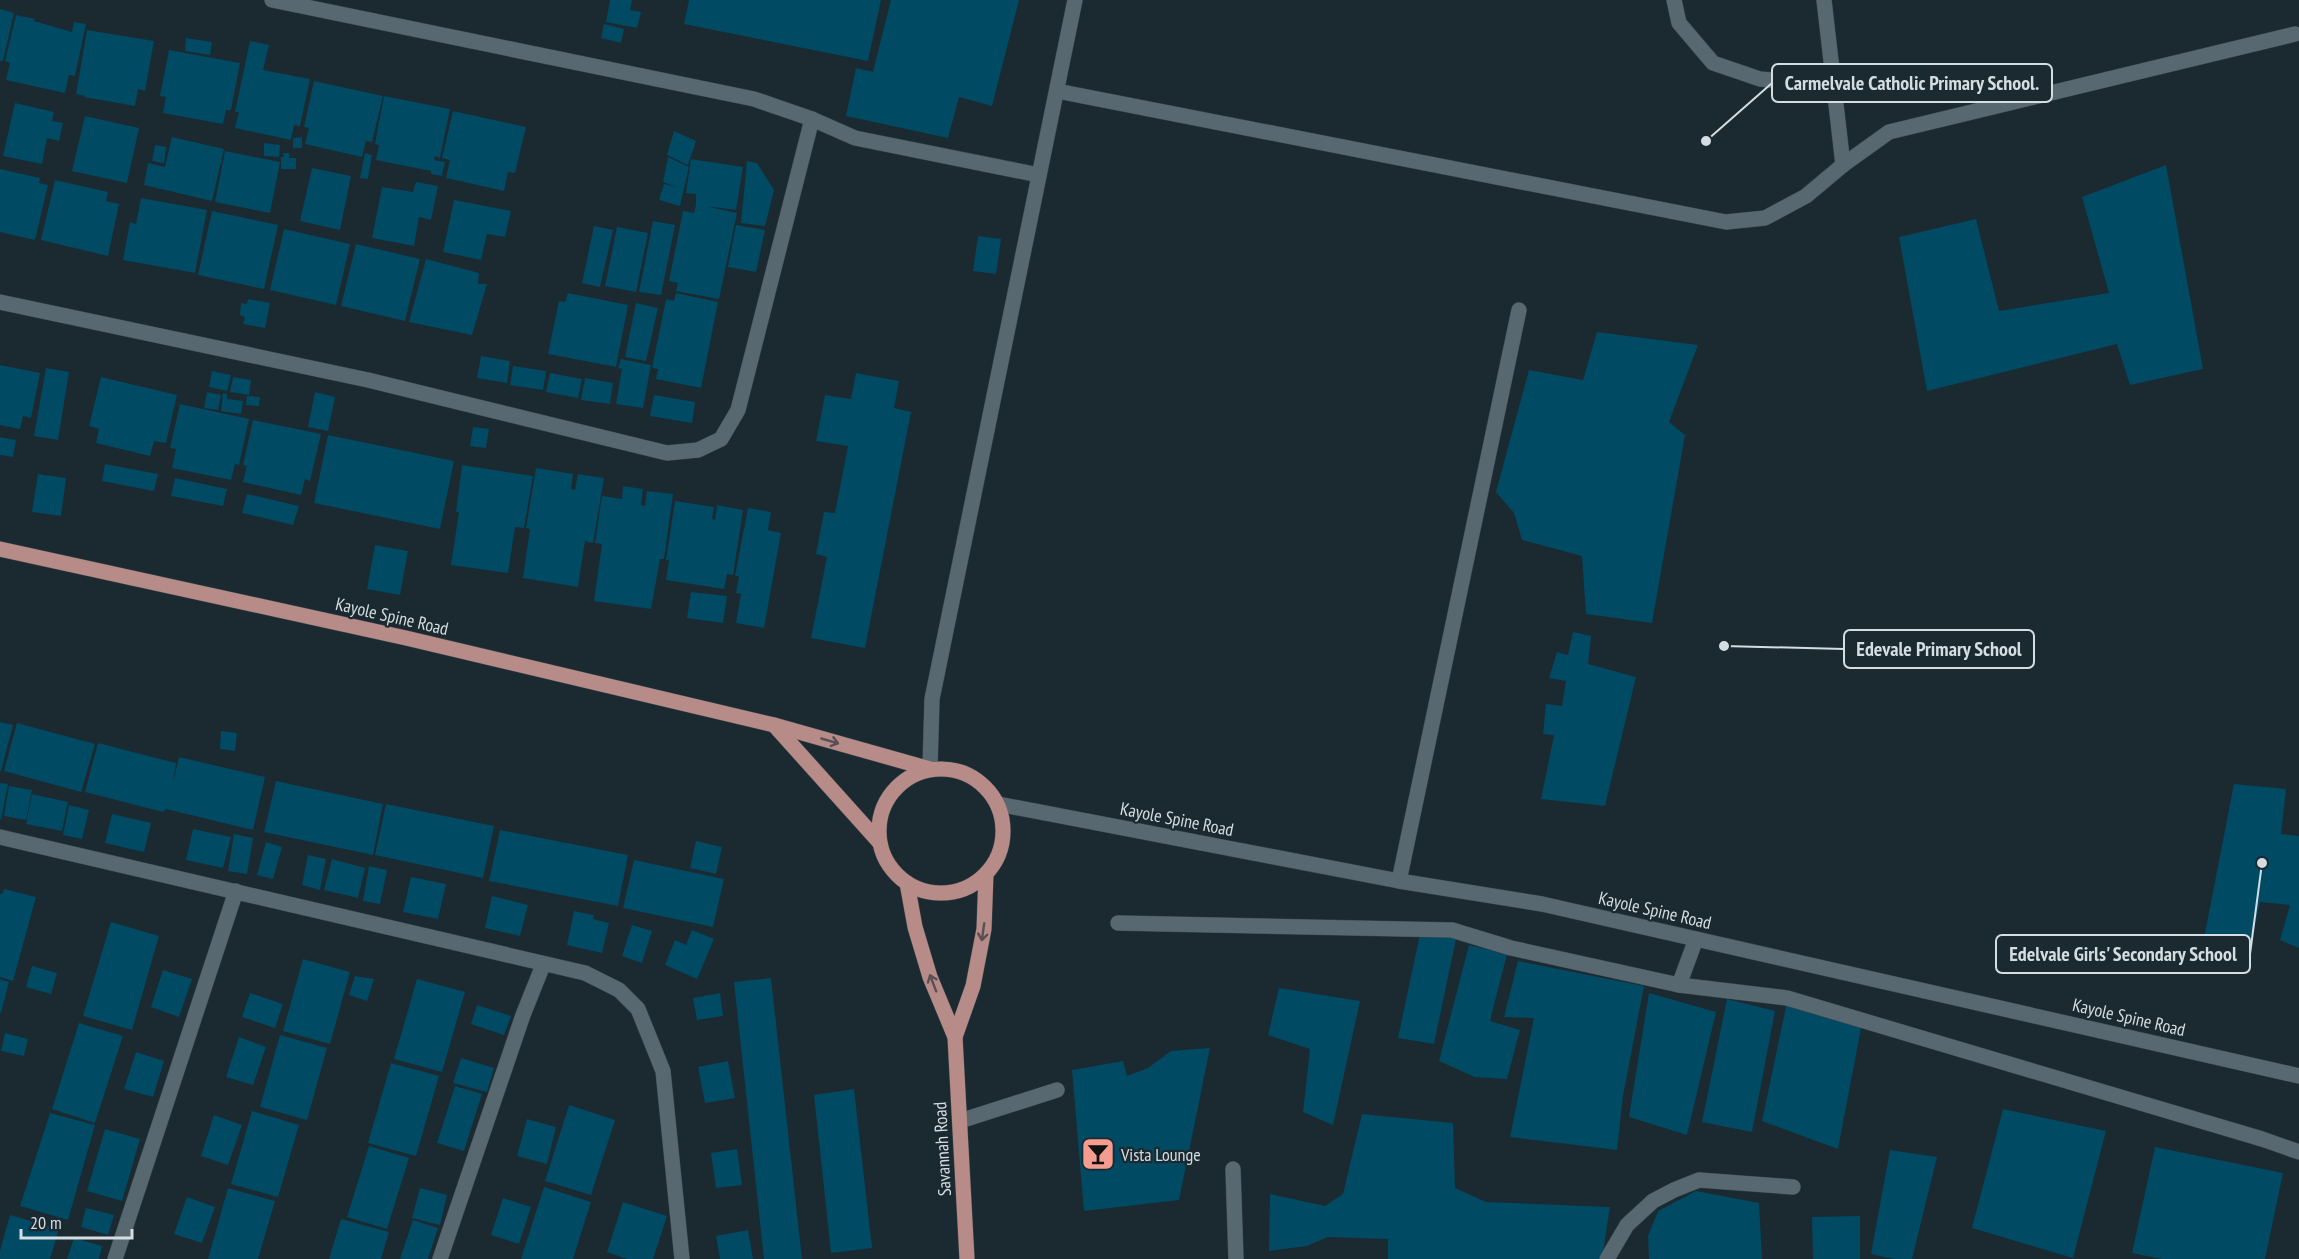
<svg xmlns="http://www.w3.org/2000/svg" width="2299" height="1259" viewBox="0 0 2299 1259" font-family="'PT Sans Narrow',sans-serif">
	<rect width="100%" height="100%" fill="#1b2930"/>
	<!-- building -->
	<g fill="#004a64">
		<polygon points="610,0 632,0 630,10 641,12 637,28 606,22"/>
		<polygon points="689,0 881,0 868,61 684,24"/>
		<polygon points="891,0 1019,0 992,106 959,97 948,138 846,116 856,68 873,72"/>
		<polygon points="0,9 14,13 3,61 0,61"/>
		<polygon points="16,15 35,19 34,21 72,32 74,22 86,24 75,76 69,75 65,93 6,80 10,63 5,61"/>
		<polygon points="604,24 624,29 621,43 601,38"/>
		<polygon points="87,30 154,41 145,91 138,89 135,106 84,97 85,96 76,94"/>
		<polygon points="186,38 212,42 210,55 185,51"/>
		<polygon points="250,41 269,45 263,70 310,79 300,126 294,125 291,140 235,128 239,112 235,112"/>
		<polygon points="169,50 240,63 231,110 226,110 223,124 163,113 166,97 160,96"/>
		<polygon points="314,81 383,96 372,142 366,141 362,157 305,144 309,128 304,127"/>
		<polygon points="384,96 450,109 440,158 435,156 434,160 445,162 442,176 431,174 431,171 376,160 379,145 375,144"/>
		<polygon points="15,103 54,112 52,121 63,123 59,141 47,138 42,164 3,156"/>
		<polygon points="453,111 526,127 515,173 508,172 504,191 446,178 450,160 442,158"/>
		<polygon points="85,116 139,128 127,183 72,171"/>
		<polygon points="674,131 696,141 688,165 667,155"/>
		<polygon points="172,137 224,149 212,201 144,185 148,163 165,167"/>
		<polygon points="302,137 302,148 293,148 293,138"/>
		<polygon points="264,143 280,145 279,157 264,156"/>
		<polygon points="155,145 166,147 164,163 152,161"/>
		<polygon points="225,151 280,162 270,213 215,202"/>
		<polygon points="283,153 289,153 289,158 296,158 296,169 281,169 281,157 284,157"/>
		<polygon points="365,153 372,155 368,179 360,178"/>
		<polygon points="668,157 689,167 680,206 659,200 664,184 676,187 663,182"/>
		<polygon points="691,159 743,167 736,210 705,206 737,213 719,299 676,291 678,283 669,281 683,211 694,213 696,205 696,194 686,193"/>
		<polygon points="747,161 757,163 774,190 765,226 741,223"/>
		<polygon points="2166,165 2203,369 2130,385 2117,344 1927,391 1899,237 1976,219 1999,311 2109,293 2082,197"/>
		<polygon points="312,168 351,176 340,230 300,221"/>
		<polygon points="0,169 40,178 39,183 48,185 35,240 0,232"/>
		<polygon points="55,180 108,192 106,201 119,204 108,256 41,240"/>
		<polygon points="416,182 438,186 431,220 419,217 414,246 372,238 382,187 413,192"/>
		<polygon points="141,198 207,210 195,273 123,260 130,222 136,224"/>
		<polygon points="454,200 511,211 505,237 487,234 481,260 443,252"/>
		<polygon points="212,211 278,225 264,289 198,275"/>
		<polygon points="653,221 675,225 661,295 639,292"/>
		<polygon points="736,225 765,230 756,272 728,267"/>
		<polygon points="594,226 613,230 600,287 582,283"/>
		<polygon points="617,227 648,233 636,292 605,286"/>
		<polygon points="284,229 350,244 336,305 270,290"/>
		<polygon points="978,236 1001,239 996,274 973,271"/>
		<polygon points="356,244 420,259 405,321 341,306"/>
		<polygon points="426,259 479,273 478,284 487,284 472,335 409,322"/>
		<polygon points="568,293 628,305 616,367 548,354 559,301 565,302"/>
		<polygon points="676,293 718,302 701,388 656,379 658,369 652,368 666,299 674,301"/>
		<polygon points="248,299 270,303 265,328 243,324 245,317 240,315 241,303 247,304"/>
		<polygon points="636,303 658,308 646,361 625,357"/>
		<polygon points="1597,332 1698,345 1669,422 1685,435 1652,623 1586,614 1582,556 1522,540 1514,513 1496,492 1529,370 1583,380"/>
		<polygon points="481,356 510,361 507,383 477,378"/>
		<polygon points="621,359 651,365 643,408 616,404 622,369 618,368"/>
		<polygon points="0,365 40,373 31,418 23,416 20,429 0,425"/>
		<polygon points="513,366 546,371 543,390 510,385"/>
		<polygon points="46,368 69,372 58,440 34,436"/>
		<polygon points="212,371 231,375 227,391 209,387"/>
		<polygon points="550,373 582,379 578,398 546,392"/>
		<polygon points="856,373 899,381 894,408 911,412 865,648 811,638 827,557 816,554 824,512 835,513 848,446 816,441 825,395 851,399"/>
		<polygon points="101,377 177,395 166,443 154,441 150,456 96,443 99,429 89,426"/>
		<polygon points="233,377 251,380 249,395 230,392"/>
		<polygon points="585,378 613,383 610,404 581,400"/>
		<polygon points="207,392 221,395 218,410 204,408"/>
		<polygon points="315,392 335,397 328,431 308,427"/>
		<polygon points="223,393 227,394 227,399 243,401 241,414 221,411"/>
		<polygon points="654,395 695,402 692,423 650,416"/>
		<polygon points="247,396 260,397 259,406 246,405"/>
		<polygon points="180,404 249,419 239,465 235,464 231,480 172,468 176,449 170,448"/>
		<polygon points="253,420 321,434 310,481 305,479 301,495 243,482 247,466 243,465"/>
		<polygon points="473,427 489,429 486,448 470,446"/>
		<polygon points="328,435 454,461 440,529 314,503"/>
		<polygon points="0,437 16,440 13,457 0,455"/>
		<polygon points="105,464 158,474 154,491 102,481"/>
		<polygon points="462,465 533,476 524,528 515,527 508,573 451,565 459,512 456,512"/>
		<polygon points="536,468 573,474 571,489 575,490 578,474 604,478 593,543 585,541 578,587 523,578 530,529 526,528"/>
		<polygon points="38,474 66,478 61,516 32,512"/>
		<polygon points="175,478 227,489 223,506 171,496"/>
		<polygon points="623,486 643,489 641,505 645,506 647,491 673,494 664,559 660,559 651,609 594,601 602,544 595,543 602,496 622,499"/>
		<polygon points="247,494 299,506 293,525 242,513"/>
		<polygon points="675,501 714,507 712,519 715,520 717,505 743,510 733,575 727,574 724,589 666,580 669,560 666,560"/>
		<polygon points="748,508 771,512 768,530 781,533 764,628 736,623 741,594 736,593 739,576 735,576"/>
		<polygon points="375,545 408,551 400,595 367,589"/>
		<polygon points="691,592 727,596 723,623 687,618"/>
		<polygon points="1573,632 1591,636 1588,664 1636,677 1605,806 1541,799 1554,735 1543,734 1546,704 1562,706 1566,681 1549,678 1557,652 1568,655"/>
		<polygon points="0,722 13,725 1,771 0,771"/>
		<polygon points="17,723 95,744 81,792 4,771"/>
		<polygon points="221,731 237,733 235,751 220,749"/>
		<polygon points="98,743 176,763 173,783 179,757 265,777 253,830 166,809 163,812 85,792"/>
		<polygon points="276,781 383,804 373,855 264,832"/>
		<polygon points="0,783 8,784 1,820 0,819"/>
		<polygon points="2234,784 2286,789 2281,834 2299,836 2299,948 2280,940 2290,905 2260,902 2251,943 2204,938"/>
		<polygon points="9,786 32,790 26,820 4,816"/>
		<polygon points="32,794 68,802 62,831 26,824"/>
		<polygon points="386,804 494,826 483,878 375,855"/>
		<polygon points="69,805 89,810 82,839 63,835"/>
		<polygon points="112,814 151,823 144,852 105,843"/>
		<polygon points="193,829 231,837 223,868 186,860"/>
		<polygon points="500,830 628,855 618,906 489,881"/>
		<polygon points="234,834 253,838 247,874 228,871"/>
		<polygon points="696,841 722,847 716,874 690,868"/>
		<polygon points="266,842 282,847 273,879 257,875"/>
		<polygon points="308,855 326,859 320,890 302,885"/>
		<polygon points="332,859 365,868 358,898 324,890"/>
		<polygon points="634,860 724,879 713,927 623,908"/>
		<polygon points="369,866 387,870 380,904 363,901"/>
		<polygon points="411,877 446,884 438,919 403,912"/>
		<polygon points="4,889 36,897 13,981 0,977 0,894 2,894"/>
		<polygon points="492,896 528,905 520,936 485,928"/>
		<polygon points="574,911 594,915 593,919 609,923 602,953 567,945"/>
		<polygon points="111,922 159,936 132,1030 83,1016"/>
		<polygon points="632,925 652,931 642,963 622,956"/>
		<polygon points="692,930 714,939 697,979 665,965 675,940 686,945"/>
		<polygon points="1420,934 1457,934 1434,1044 1398,1038"/>
		<polygon points="1469,945 1507,954 1490,1021 1520,1030 1507,1079 1475,1077 1439,1061"/>
		<polygon points="303,959 350,972 330,1044 283,1031"/>
		<polygon points="1518,961 1644,986 1623,1096 1617,1150 1510,1137 1534,1018 1504,1017"/>
		<polygon points="32,966 57,973 51,994 26,987"/>
		<polygon points="163,970 192,979 179,1017 151,1007"/>
		<polygon points="355,976 374,979 367,1001 349,995"/>
		<polygon points="771,978 802,1259 764,1259 734,982"/>
		<polygon points="0,979 9,982 1,1013 0,1013"/>
		<polygon points="417,979 465,992 442,1072 394,1059"/>
		<polygon points="1279,988 1360,1001 1333,1125 1303,1112 1310,1049 1268,1035"/>
		<polygon points="250,993 283,1004 275,1028 242,1017"/>
		<polygon points="720,993 723,1016 697,1020 693,998"/>
		<polygon points="1649,993 1716,1012 1687,1135 1629,1117"/>
		<polygon points="1727,999 1775,1011 1752,1132 1702,1122"/>
		<polygon points="1787,1002 1862,1023 1838,1149 1762,1121"/>
		<polygon points="477,1005 511,1016 504,1035 471,1024"/>
		<polygon points="79,1023 123,1036 95,1123 52,1109"/>
		<polygon points="5,1033 28,1039 24,1056 1,1051"/>
		<polygon points="280,1035 327,1048 307,1120 260,1107"/>
		<polygon points="239,1037 266,1047 253,1085 226,1077"/>
		<polygon points="1210,1048 1179,1200 1084,1211 1072,1070 1123,1061 1127,1076 1148,1068 1171,1051"/>
		<polygon points="136,1052 164,1061 153,1097 124,1089"/>
		<polygon points="461,1058 494,1068 487,1092 453,1083"/>
		<polygon points="728,1061 735,1098 705,1103 698,1067"/>
		<polygon points="391,1063 439,1076 416,1156 368,1143"/>
		<polygon points="455,1086 482,1094 464,1151 437,1143"/>
		<polygon points="854,1089 872,1248 831,1253 814,1095"/>
		<polygon points="569,1105 615,1120 591,1195 545,1181"/>
		<polygon points="2003,1109 2106,1131 2073,1258 1972,1228"/>
		<polygon points="252,1111 299,1125 278,1197 231,1184"/>
		<polygon points="50,1113 95,1125 68,1220 20,1206"/>
		<polygon points="1362,1114 1453,1123 1455,1188 1486,1202 1610,1207 1602,1259 1388,1259 1388,1239 1328,1237 1307,1246 1269,1251 1270,1194 1325,1206 1343,1194"/>
		<polygon points="214,1115 242,1125 228,1165 201,1156"/>
		<polygon points="527,1119 556,1127 547,1164 517,1156"/>
		<polygon points="105,1129 140,1139 122,1201 87,1191"/>
		<polygon points="369,1146 409,1158 387,1229 347,1217"/>
		<polygon points="2155,1147 2283,1173 2265,1259 2162,1259 2132,1253"/>
		<polygon points="737,1149 742,1185 716,1188 711,1153"/>
		<polygon points="1890,1150 1937,1157 1912,1259 1894,1259 1871,1254"/>
		<polygon points="544,1187 591,1202 573,1259 521,1259"/>
		<polygon points="228,1188 275,1201 258,1259 208,1259"/>
		<polygon points="420,1188 447,1195 440,1225 412,1218"/>
		<polygon points="1696,1191 1759,1203 1762,1259 1649,1259 1648,1236 1658,1211"/>
		<polygon points="187,1197 215,1207 202,1243 174,1234"/>
		<polygon points="503,1198 531,1207 519,1244 491,1235"/>
		<polygon points="623,1202 667,1216 653,1259 627,1259 607,1252"/>
		<polygon points="86,1208 114,1215 108,1235 81,1227"/>
		<polygon points="10,1215 59,1229 50,1259 0,1259 0,1251"/>
		<polygon points="1860,1216 1860,1259 1813,1259 1812,1217"/>
		<polygon points="341,1219 389,1232 381,1259 329,1259"/>
		<polygon points="413,1220 438,1228 428,1259 400,1259"/>
		<polygon points="748,1230 753,1259 720,1259 716,1236"/>
		<polygon points="74,1238 102,1246 99,1259 67,1259"/>
	</g>
	<g fill="none" stroke-linecap="round" stroke-linejoin="round">
		<defs>
			<g id="minor">
				<polyline points="272,0 754,99 812,119 855,138 1039,175"/>
				<polyline points="1674,0 1679,23 1713,63 1760,79 1834,86"/>
				<polyline points="1824,0 1843,165"/>
				<polyline points="1057,91 1726,222 1765,218 1806,196 1843,165 1889,132 2295,34"/>
				<polyline points="0,302 368,380 667,453 698,450 721,439 738,410 812,119"/>
				<polyline points="930,769 932,699 1075,0"/>
				<polyline points="998,804 1399,881 1542,904 2299,1076"/>
				<polyline points="0,837 585,973 619,990 638,1009 663,1071 682,1259"/>
				<polyline points="1399,881 1519,310"/>
				<polyline points="1118,923 1452,930 1511,948 1679,985 1787,998 2262,1139 2299,1152"/>
				<polyline points="1679,985 1696,939"/>
				<polyline points="960,1121 1057,1090"/>
				<polyline points="1233,1169 1236,1259"/>
				<polyline points="115,1259 236,891"/>
				<polyline points="440,1259 523,1015 543,965"/>
				<polyline points="1607,1259 1627,1225 1653,1201 1674,1190 1699,1180 1793,1187"/>
			</g>
			<g id="major">
				<polyline points="0,549 406,638 774,725 930,769"/>
				<polyline points="774,725 880,843"/>
				<circle cx="941" cy="831" r="62"/>
				<polyline points="907,883 915,927 930,977 955,1037 967,1259"/>
				<polyline points="955,1037 973,986 984,929 986,874"/>
			</g>
		</defs>
		<!-- minor casing -->
		<use href="#minor" stroke="#3b464d" stroke-width="16"/>
		<!-- major casing -->
		<use href="#major" stroke="#3b464d" stroke-width="16"/>
		<!-- minor -->
		<use href="#minor" stroke="#586870" stroke-width="15"/>
		<!-- major -->
		<use href="#major" stroke="#b78b87" stroke-width="15"/>
	</g>
	<!-- one-way arrows -->
	<defs><path id="oneway-shaft" d="M-6 0H5M1.5-3L5.5 0L1.5 3" fill="none" stroke-width="1.6" stroke-linecap="round" stroke-linejoin="round" transform="scale(1.5)"/></defs>
	<g stroke="#595053">
		<use href="#oneway-shaft" transform="translate(830 741) rotate(16)"/>
		<use href="#oneway-shaft" transform="translate(983 932) rotate(98)"/>
		<use href="#oneway-shaft" transform="translate(933 983) rotate(-111)"/>
	</g>
	<!-- icons -->
	<defs>
		<symbol id="bar-square" viewBox="-11 -11 22 22"><rect x="-9" y="-9" width="18" height="18" rx="4" fill="#f59c90" stroke="#1b2930"/><path d="M-6-5H6L.8 .8V4.5H3.5V6h-7V4.5H-.8V.8Z" fill="#111"/></symbol>
	</defs>
	<g fill-rule="evenodd">
		<use href="#bar-square" x="1079" y="1135" width="38" height="38"/>
	</g>
	<g text-anchor="middle" dominant-baseline="central" stroke-width="4.5" stroke-linejoin="round" paint-order="stroke">
		<!-- street labels -->
		<g font-size="18" fill="#d4dde2" stroke="#1b2930">
			<text transform="translate(392 616) rotate(13)">Kayole Spine Road</text>
			<text transform="translate(1177 819) rotate(11)">Kayole Spine Road</text>
			<text transform="translate(1655 910) rotate(13)">Kayole Spine Road</text>
			<text transform="translate(2129 1017) rotate(13)">Kayole Spine Road</text>
			<text transform="translate(942 1149) rotate(-93)">Savannah Road</text>
		</g>
		<!-- poi labels -->
		<g font-size="18" fill="#d4dde2" stroke="#1b2930" text-anchor="start">
			<text x="1121" y="1154">Vista Lounge</text>
		</g>
	</g>
	<!-- callouts -->
	<path fill="none" stroke="#d4dde2" stroke-width="2" d="M1706 141L1772 83M1724 646L1844 649M2262 863L2250 954"/>
	<g fill="#d4dde2" stroke="#1b2930" stroke-width="2">
		<circle cx="1706" cy="141" r="6"/>
		<circle cx="1724" cy="646" r="6"/>
		<circle cx="2262" cy="863" r="6"/>
	</g>
	<g fill="#1b2930" stroke="#d4dde2" stroke-width="2">
		<rect x="1772" y="64" width="280" height="38" rx="6"/>
		<rect x="1844" y="630" width="190" height="38" rx="6"/>
		<rect x="1996" y="935" width="254" height="38" rx="6"/>
	</g>
	<g font-size="20" text-anchor="middle" font-weight="bold" fill="#d4dde2">
		<text x="1912" y="90">Carmelvale Catholic Primary School.</text>
		<text x="1939" y="656">Edevale Primary School</text>
		<text x="2123" y="961">Edelvale Girls' Secondary School</text>
	</g>
	<!-- scale -->
	<path d="M21 1229v9h111v-9" fill="none" stroke="#d4dde2" stroke-width="3"/>
	<text x="30" y="1229" font-size="18" fill="#d4dde2" stroke="#1b2930" stroke-width="4.5" paint-order="stroke">20 m</text>
</svg>
